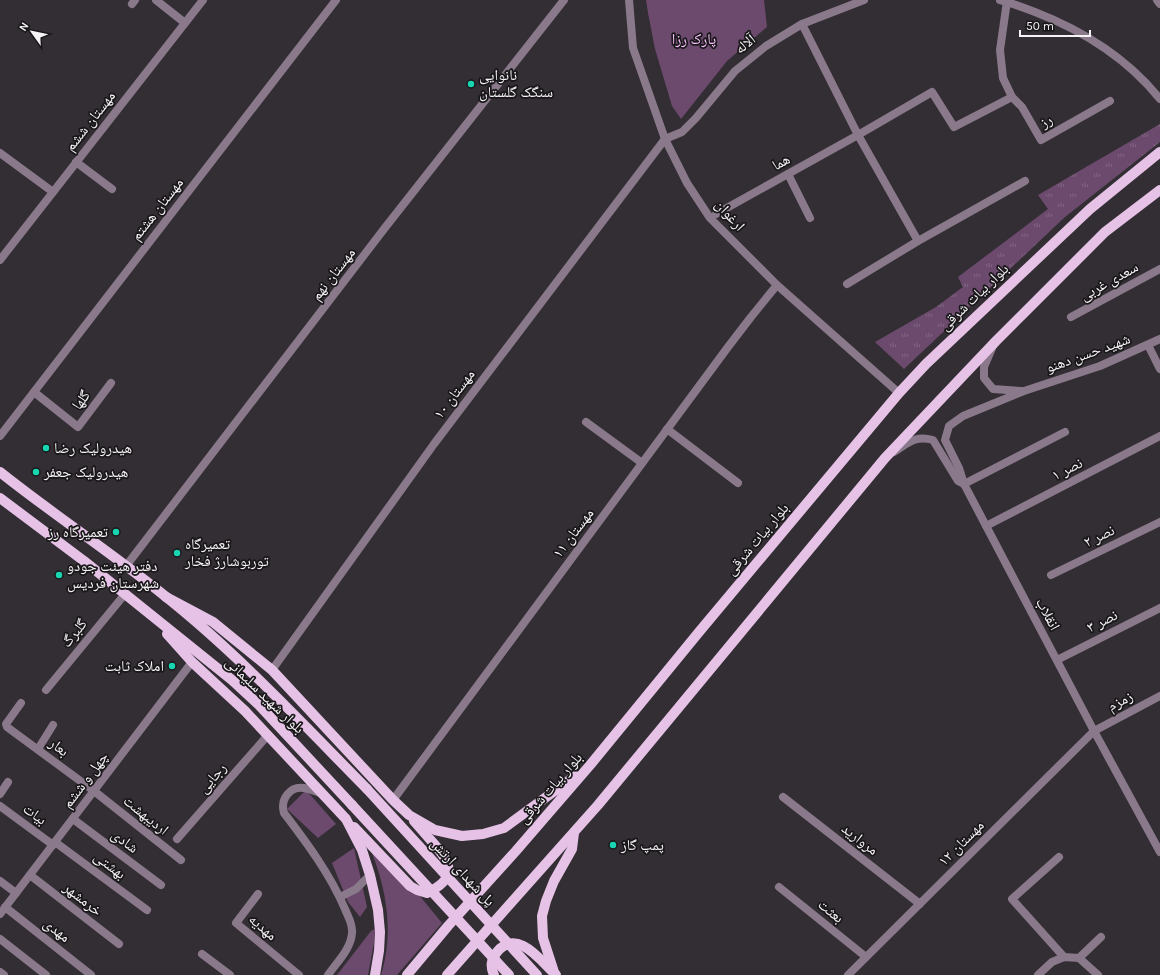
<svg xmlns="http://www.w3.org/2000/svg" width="1160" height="975" viewBox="0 0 1160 975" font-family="Karla,'Noto Naskh Arabic',sans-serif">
	<defs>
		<pattern id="grass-tufts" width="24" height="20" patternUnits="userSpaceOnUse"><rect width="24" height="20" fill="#6b4a6d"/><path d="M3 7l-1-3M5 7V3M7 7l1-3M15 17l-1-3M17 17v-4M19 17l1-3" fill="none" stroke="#816582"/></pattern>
	</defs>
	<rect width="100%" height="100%" fill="#332e33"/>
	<!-- grass -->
	<polygon fill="url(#grass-tufts)" points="1160,124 1160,142 1065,217 904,369 875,342 936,307 963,287 958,277 1048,209 1038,195"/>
	<!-- green -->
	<g fill="#6b4a6d">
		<polygon points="646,0 764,0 767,27 727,61 681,119 672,106 655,49 648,13"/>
		<polygon points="306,790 336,824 318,838 287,809"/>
		<polygon points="354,848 367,907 360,917 348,902 332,863"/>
		<path d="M371 851 419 895 442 923 397 975H381C394 934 387 890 371 851Z"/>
		<polygon points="375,929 374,943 368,975 337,975 371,931"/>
	</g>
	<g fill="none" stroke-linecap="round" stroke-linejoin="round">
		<!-- minor -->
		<g stroke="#8a798b" stroke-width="8">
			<polyline points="156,0 185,23"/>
			<polyline points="1157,0 1160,4"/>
			<polyline points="1007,1 1000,50 1003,78 1012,97 1022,107 1041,140 1110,101"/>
			<polyline points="132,4 135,0"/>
			<polyline points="802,24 858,135 918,241"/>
			<polyline points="0,153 53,192"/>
			<polyline points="76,162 112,189"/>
			<polyline points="788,174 810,218"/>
			<polyline points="716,214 858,135 932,92 954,127 1012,97"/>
			<polyline points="0,260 203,0"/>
			<polyline points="847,284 918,241 1025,181"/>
			<polyline points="1071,317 1160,269"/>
			<polyline points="1148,345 1160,369"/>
			<polyline points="34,392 78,427 111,383"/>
			<polyline points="586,422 642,463"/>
			<polyline points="667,429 738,483"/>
			<polyline points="0,436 336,0"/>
			<polyline points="964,484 1065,432"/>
			<polyline points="986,526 1160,436"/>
			<polyline points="126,566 384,229 564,0"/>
			<polyline points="1051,575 1160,522"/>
			<polyline points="1057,660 1160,608"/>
			<polyline points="272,670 434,444 665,139"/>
			<polyline points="46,690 125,594"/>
			<polyline points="21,703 6,724 7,727 94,791 181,860"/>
			<polyline points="38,749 53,725"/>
			<polyline points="0,794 8,782"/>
			<path d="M323 794C317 792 311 789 304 788 290 786 280 799 284 813 307 843 330 874 345 909 348 917 353 924 352 933 351 949 337 962 328 975"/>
			<polyline points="783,797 920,904"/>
			<polyline points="393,800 728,347 751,317 777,285"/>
			<polyline points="0,806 53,845"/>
			<polyline points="73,819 161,885"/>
			<polyline points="177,839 268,735"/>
			<polyline points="55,842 147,910"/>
			<polyline points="1059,857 1012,899 1064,957"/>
			<polyline points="30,875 119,944"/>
			<polyline points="0,881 16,893"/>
			<polyline points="779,887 866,957"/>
			<polyline points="258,894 236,923 299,975"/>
			<polyline points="340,897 356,889 370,875"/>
			<polyline points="5,907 91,975"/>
			<polyline points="0,914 192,662"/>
			<polyline points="0,939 46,975"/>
			<polyline points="202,954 230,975"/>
			<polyline points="1079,958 1101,937"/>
			<polyline points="0,972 4,975"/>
			<polyline points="848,975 1094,731 1160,696"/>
			<polyline points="1038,975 1052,962 1064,957 1079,958 1098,975"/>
		</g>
		<!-- tertiary -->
		<g stroke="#8a798b" stroke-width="8">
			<polyline points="629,0 633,48 665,139 687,183 710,218 777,285 899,393"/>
			<path d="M1000 0C1012 3 1024 8 1035 12 1084 31 1127 58 1160 99"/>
			<polyline points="665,139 682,132 696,118 735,71 766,46 802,24 864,0"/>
			<polyline points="1160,339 1100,366 1024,391 963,416 949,426 945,440 959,468 964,484 1094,731 1160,852"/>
			<polyline points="993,346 984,367 984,378 993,389 1021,391"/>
			<path d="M894 452C908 443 915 435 933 440L958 481 964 484"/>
		</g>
		<!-- primary -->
		<g stroke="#e5c2e6" stroke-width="10">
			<path d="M0 472C54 515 112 553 165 596 238 654 302 723 367 789"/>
			<polyline points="0,498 84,561 232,680 259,705 352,805"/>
			<polyline points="166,597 213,622 272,670 393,800 409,815 435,830 462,836 483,834 504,828 575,776"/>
			<polyline points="167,634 192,662 245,711 346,819 362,850 370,875 378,910 380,932 379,951 375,975"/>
			<path d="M354 827 410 886 417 890 427 893C455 879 454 867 435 845 428 837 421 829 414 821"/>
			<polyline points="407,975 448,926 515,852 591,764 699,632 899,393 926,364 1090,209 1160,152"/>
			<polyline points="447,975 598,805 885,458 996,341 1105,232 1160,190"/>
			<path d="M494 975C490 966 491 960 497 952 516 929 538 957 552 971"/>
			<polyline points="556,975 554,972 543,938 542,916 546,901 554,881 572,849 574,833"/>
		</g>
		<!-- primary-bridge -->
		<g stroke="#e5c2e6" stroke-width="10">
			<polyline points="367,789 537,975"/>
			<polyline points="352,805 509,975"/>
		</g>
	</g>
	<!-- markers -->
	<g fill="#19d5b2" stroke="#191719" stroke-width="1.5">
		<circle cx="471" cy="84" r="4"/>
		<circle cx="46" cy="448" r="4"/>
		<circle cx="36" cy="472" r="4"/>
		<circle cx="116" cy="532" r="4"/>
		<circle cx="177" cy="553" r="4"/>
		<circle cx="59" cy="575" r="4"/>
		<circle cx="172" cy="666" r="4"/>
		<circle cx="613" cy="845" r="4"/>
	</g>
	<g text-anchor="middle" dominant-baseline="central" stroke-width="3.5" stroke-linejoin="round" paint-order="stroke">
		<!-- park labels -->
		<g font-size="15" fill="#fbc1fe" stroke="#191719">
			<text x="694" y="39">پارک رزا</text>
		</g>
		<!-- street labels -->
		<g font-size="15" fill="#f6f3f6" stroke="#191719">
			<text transform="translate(745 44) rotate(-38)">آلاله</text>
			<text transform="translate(90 121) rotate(-52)">مهستان ششم</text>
			<text transform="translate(1046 121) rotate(-30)">رز</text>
			<text transform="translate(781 162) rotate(-29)">هما</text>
			<text transform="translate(157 209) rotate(-52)">مهستان هشتم</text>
			<text transform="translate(730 215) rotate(48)">ارغوان</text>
			<text transform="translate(333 274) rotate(-52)">مهستان نهم</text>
			<text transform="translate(1109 281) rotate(-29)">سعدی غربی</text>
			<text transform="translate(974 297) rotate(-44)">بلوار بیات شرقی</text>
			<text transform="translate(1088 353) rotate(-20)">شهید حسن دهنو</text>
			<text transform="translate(454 394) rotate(-53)">مهستان ۱۰</text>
			<text transform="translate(81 400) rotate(-54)">گلها</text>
			<text transform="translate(1067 469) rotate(-27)">نصر ۱</text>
			<text transform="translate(573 533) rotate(-53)">مهستان ۱۱</text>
			<text transform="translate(1099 536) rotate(-26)">نصر ۲</text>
			<text transform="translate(757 539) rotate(-50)">بلوار بیات شرقی</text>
			<text transform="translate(1048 614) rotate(62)">انقلاب</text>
			<text transform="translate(1102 621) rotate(-27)">نصر ۳</text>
			<text transform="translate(74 633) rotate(-51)">گلبرگ</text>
			<text transform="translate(265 695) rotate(44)">بلوار شهید سلیمانی</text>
			<text transform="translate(1120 701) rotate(-28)">زمزم</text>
			<text transform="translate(59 747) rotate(37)">بعار</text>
			<text transform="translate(212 778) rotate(-49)">رجایی</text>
			<text transform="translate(85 780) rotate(-53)">چهل و ششم</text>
			<text transform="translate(550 788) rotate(-49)">بلوار بیات شرقی</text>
			<text transform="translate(35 814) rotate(36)">بیات</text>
			<text transform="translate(146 815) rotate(39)">اردیبهشت</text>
			<text transform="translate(860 839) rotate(38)">مروارید</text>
			<text transform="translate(125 841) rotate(37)">شادی</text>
			<text transform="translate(961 843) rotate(-45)">مهستان ۱۲</text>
			<text transform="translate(110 865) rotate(37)">بهشتی</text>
			<text transform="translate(463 872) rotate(47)">پل شهدای ارتش</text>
			<text transform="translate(83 899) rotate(38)">خرمشهر</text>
			<text transform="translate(831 911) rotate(39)">بعثت</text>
			<text transform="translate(263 927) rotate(41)">مهدیه</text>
			<text transform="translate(57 930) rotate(38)">مهدی</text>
		</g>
		<!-- poi labels -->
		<g font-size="15" fill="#f6f3f6" stroke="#191719" text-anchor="start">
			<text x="479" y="75">نانوایی<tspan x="479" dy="17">سنگک گلستان</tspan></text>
			<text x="54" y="448">هیدرولیک رضا</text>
			<text x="44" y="472">هیدرولیک جعفر</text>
			<text x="108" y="532" text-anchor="end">تعمیرگاه رز</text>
			<text x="185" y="544">تعمیرگاه<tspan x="185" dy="17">توربوشارژ فخار</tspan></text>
			<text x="67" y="566">دفتر هیئت جودو<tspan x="67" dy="17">شهرستان فردیس</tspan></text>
			<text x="164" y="666" text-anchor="end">املاک ثابت</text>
			<text x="621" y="845">پمپ گاز</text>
		</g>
	</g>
	<!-- north arrow -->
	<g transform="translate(32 32) rotate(303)" stroke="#191719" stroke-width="3" paint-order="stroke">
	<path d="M0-3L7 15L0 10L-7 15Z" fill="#f6f3f6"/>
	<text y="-6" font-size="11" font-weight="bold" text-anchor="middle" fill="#f6f3f6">N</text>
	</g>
	<!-- scale -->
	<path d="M1020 30v6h70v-6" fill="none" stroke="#f6f3f6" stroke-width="2"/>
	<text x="1026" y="30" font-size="12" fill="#f6f3f6" stroke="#191719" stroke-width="3" paint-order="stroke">50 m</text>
</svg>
